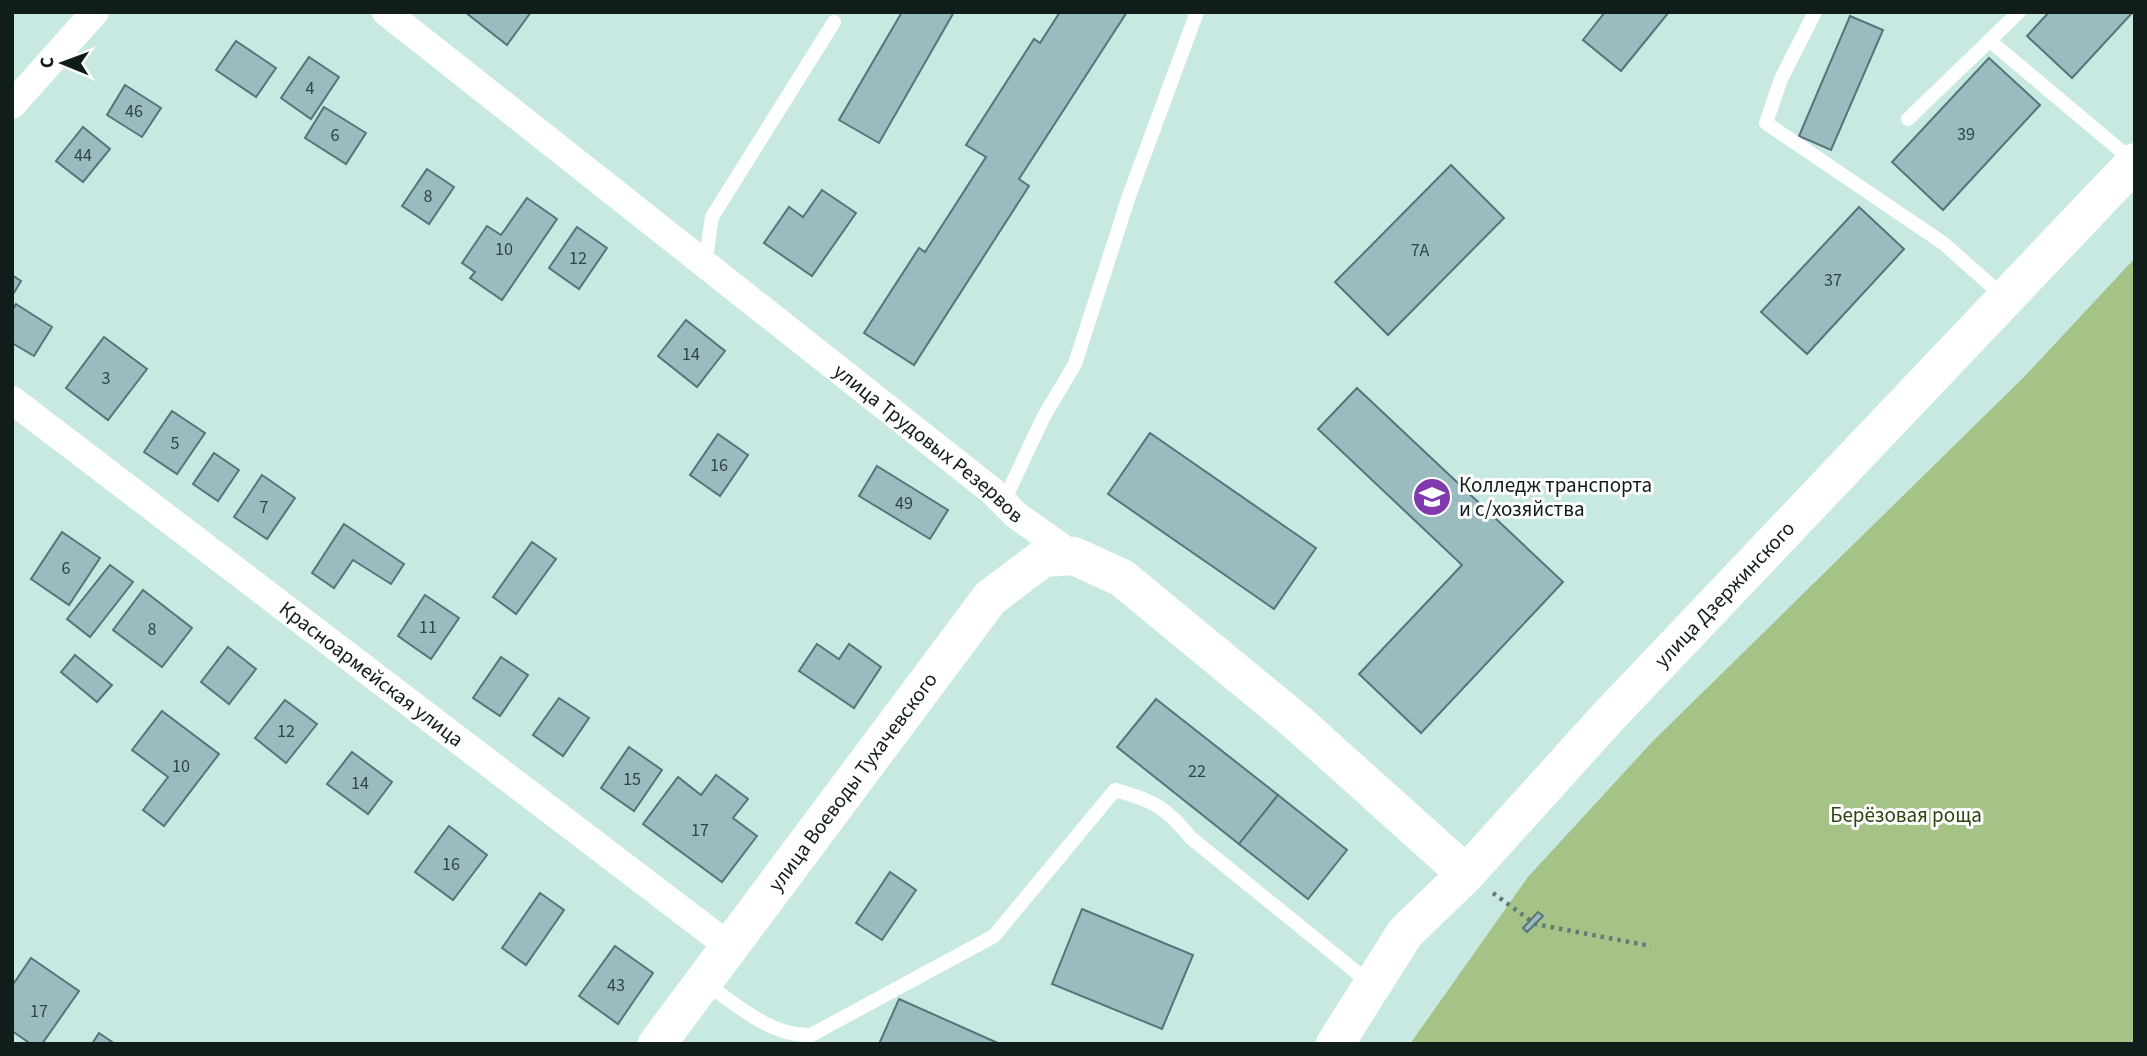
<svg xmlns="http://www.w3.org/2000/svg" width="2147" height="1056" viewBox="0 0 2147 1056" font-family="'Source Sans 3',sans-serif">
	<rect width="100%" height="100%" fill="#c8e9e2"/>
	<!-- green -->
	<polygon fill="#a5c387" points="2135,258 2135,1044 1410,1044 1528,877 1652,742 2024,377"/>
	<!-- building -->
	<g fill="#9abcc1" stroke="#567579" stroke-width="2">
		<polygon points="465,12 531,12 507,45"/>
		<polygon points="902,12 954,12 879,143 839,120"/>
		<polygon points="1060,12 1127,12 1019,179 1029,186 914,365 864,333 919,248 925,252 986,157 966,145 1034,39 1040,43"/>
		<polygon points="1605,12 1669,12 1621,71 1583,40"/>
		<polygon points="2049,12 2133,12 2072,78 2027,36"/>
		<polygon points="1850,16 1883,30 1831,150 1799,136"/>
		<polygon points="236,41 276,68 256,97 216,70"/>
		<polygon points="309,57 339,77 311,119 281,98"/>
		<polygon points="1989,58 2040,105 1943,210 1892,162"/>
		<polygon points="125,85 161,108 142,137 107,115"/>
		<polygon points="324,107 366,133 346,164 305,138"/>
		<polygon points="83,127 110,149 83,182 56,161"/>
		<polygon points="1451,165 1504,218 1388,335 1335,282"/>
		<polygon points="427,169 454,187 429,224 402,206"/>
		<polygon points="822,190 856,213 812,276 764,243 789,207 803,217"/>
		<polygon points="527,198 557,219 502,300 470,278 475,272 462,263 487,226 501,235"/>
		<polygon points="1859,207 1904,249 1807,354 1761,312"/>
		<polygon points="577,227 607,248 579,289 549,268"/>
		<polygon points="12,275 21,281 12,296"/>
		<polygon points="16,304 52,327 34,356 12,343 12,311"/>
		<polygon points="686,320 725,351 697,387 658,356"/>
		<polygon points="104,337 147,369 108,420 66,388"/>
		<polygon points="1357,388 1563,582 1421,733 1359,674 1462,565 1318,429"/>
		<polygon points="172,411 205,433 177,474 144,452"/>
		<polygon points="1150,433 1316,548 1274,609 1108,494"/>
		<polygon points="718,434 748,455 720,496 690,475"/>
		<polygon points="214,453 239,470 218,501 193,484"/>
		<polygon points="877,466 948,510 930,539 859,496"/>
		<polygon points="262,475 295,498 267,539 234,517"/>
		<polygon points="344,524 404,564 391,584 353,560 334,588 312,573"/>
		<polygon points="62,532 100,558 69,605 31,579"/>
		<polygon points="532,542 556,559 516,614 493,597"/>
		<polygon points="110,565 133,582 90,637 67,619"/>
		<polygon points="143,590 192,628 162,667 113,630"/>
		<polygon points="425,595 459,618 431,659 398,636"/>
		<polygon points="817,644 839,659 849,644 881,667 854,708 799,671"/>
		<polygon points="228,647 256,669 229,704 201,682"/>
		<polygon points="75,655 112,685 97,702 61,672"/>
		<polygon points="501,657 528,675 500,716 473,698"/>
		<polygon points="559,698 589,718 563,756 533,735"/>
		<polygon points="1156,699 1278,795 1239,844 1117,747"/>
		<polygon points="285,700 317,724 286,763 255,738"/>
		<polygon points="162,711 219,754 164,826 143,810 168,777 132,750"/>
		<polygon points="629,747 662,770 634,811 601,788"/>
		<polygon points="352,752 392,782 368,814 327,784"/>
		<polygon points="716,775 748,799 733,818 757,836 722,882 643,824 678,777 701,795"/>
		<polygon points="1278,795 1347,850 1308,899 1239,844"/>
		<polygon points="449,826 487,855 453,900 415,872"/>
		<polygon points="890,872 916,890 882,940 856,923"/>
		<polygon points="540,893 564,910 526,965 502,948"/>
		<polygon points="1082,909 1193,955 1162,1029 1052,984"/>
		<polygon points="1538,912 1543,916 1527,932 1523,928"/>
		<polygon points="615,946 653,973 618,1024 579,996"/>
		<polygon points="31,958 79,991 42,1044 31,1044 12,1031 12,986"/>
		<polygon points="899,999 1000,1044 879,1044"/>
		<polygon points="99,1033 115,1044 92,1044"/>
	</g>
	<g fill="none" stroke-linecap="round" stroke-linejoin="round">
		<!-- path -->
		<polyline stroke="#647a76" stroke-width="4.5" stroke-dasharray="3.5 5" stroke-linecap="butt" points="1493,893 1535,924 1651,946"/>
		<!-- lane -->
		<g stroke="#fff" stroke-width="14">
			<polyline points="1815,12 1781,79 1766,123 1943,243 2004,297"/>
			<polyline points="1990,41 2133,161"/>
			<polyline points="1908,119 2019,12"/>
			<polyline points="705,265 712,217 834,22"/>
			<polyline points="1003,503 1044,416 1075,364 1129,196 1197,12"/>
			<path d="M704 982C736 1004 771 1037 811 1035L994 936 1115 790C1153 800 1167 808 1191 838L1371 984"/>
		</g>
		<!-- street -->
		<g stroke="#fff" stroke-width="28">
			<path id="s1" d="M386 12 992 491 1016 515 1074 556"/>
			<polyline points="12,105 95,12"/>
			<path id="s2" d="M12 400 730 947"/>
		</g>
		<!-- secondary -->
		<g stroke="#fff" stroke-width="38">
			<path id="s3" d="M657 1044 990 598 1043 558 1074 556 1122 578 1298 723 1466 874"/>
			<path id="s4" d="M1335 1044 1405 933 1466 874 1607 718 2135 162"/>
		</g>
	</g>
	<!-- icons -->
	<defs>
		<symbol id="university-disc" viewBox="-11 -11 22 22"><circle r="9.5" fill="#813aad" stroke="#fff"/><path d="M0-5L7-2L0 1L-7-2ZM-4 1L0 2.5L4 1V4Q0 6-4 4Z" fill="#fff"/></symbol>
	</defs>
	<g fill-rule="evenodd">
		<use href="#university-disc" x="1410" y="475" width="44" height="44"/>
	</g>
	<g text-anchor="middle" dominant-baseline="central" stroke-width="6" stroke-linejoin="round" paint-order="stroke">
		<!-- number labels -->
		<g font-size="18" fill="#324544">
			<text x="310" y="88">4</text>
			<text x="134" y="111">46</text>
			<text x="1966" y="134">39</text>
			<text x="335" y="135">6</text>
			<text x="83" y="155">44</text>
			<text x="428" y="196">8</text>
			<text x="504" y="249">10</text>
			<text x="1420" y="250">7А</text>
			<text x="578" y="258">12</text>
			<text x="1833" y="280">37</text>
			<text x="691" y="354">14</text>
			<text x="106" y="378">3</text>
			<text x="175" y="443">5</text>
			<text x="719" y="465">16</text>
			<text x="904" y="503">49</text>
			<text x="264" y="507">7</text>
			<text x="66" y="568">6</text>
			<text x="428" y="627">11</text>
			<text x="152" y="629">8</text>
			<text x="286" y="731">12</text>
			<text x="181" y="766">10</text>
			<text x="1197" y="771">22</text>
			<text x="632" y="779">15</text>
			<text x="360" y="783">14</text>
			<text x="700" y="830">17</text>
			<text x="451" y="864">16</text>
			<text x="616" y="985">43</text>
			<text x="39" y="1011">17</text>
		</g>
		<!-- street labels -->
		<g font-size="21" fill="#101d1b" stroke="#fff">
			<text stroke="none"><textPath href="#s1" startOffset="693">улица Трудовых Резервов</textPath></text>
			<text stroke="none"><textPath href="#s4" startOffset="597">улица Дзержинского</textPath></text>
			<text stroke="none"><textPath href="#s2" startOffset="452">Красноармейская улица</textPath></text>
			<text stroke="none"><textPath href="#s3" startOffset="327">улица Воеводы Тухачевского</textPath></text>
		</g>
		<!-- poi labels -->
		<g font-size="21" fill="#101d1b" stroke="#fff" text-anchor="start">
			<text x="1459" y="485">Колледж транспорта<tspan x="1459" dy="24">и с/хозяйства</tspan></text>
		</g>
		<!-- park labels -->
		<g font-size="21" fill="#2d440e" stroke="#fff">
			<text x="1906" y="815">Берёзовая роща</text>
		</g>
	</g>
	<!-- border -->
	<rect width="2147" height="1056" fill="none" stroke="#101d1b" stroke-width="28"/>
	<!-- north arrow -->
	<g transform="translate(63 63) rotate(271)" stroke="#ffffff" stroke-width="5" paint-order="stroke">
	<path d="M0-5L12 26L0 18L-12 26Z" fill="#101d1b"/>
	<text y="-10" font-size="19" font-weight="bold" text-anchor="middle" fill="#101d1b">С</text>
	</g>
</svg>
